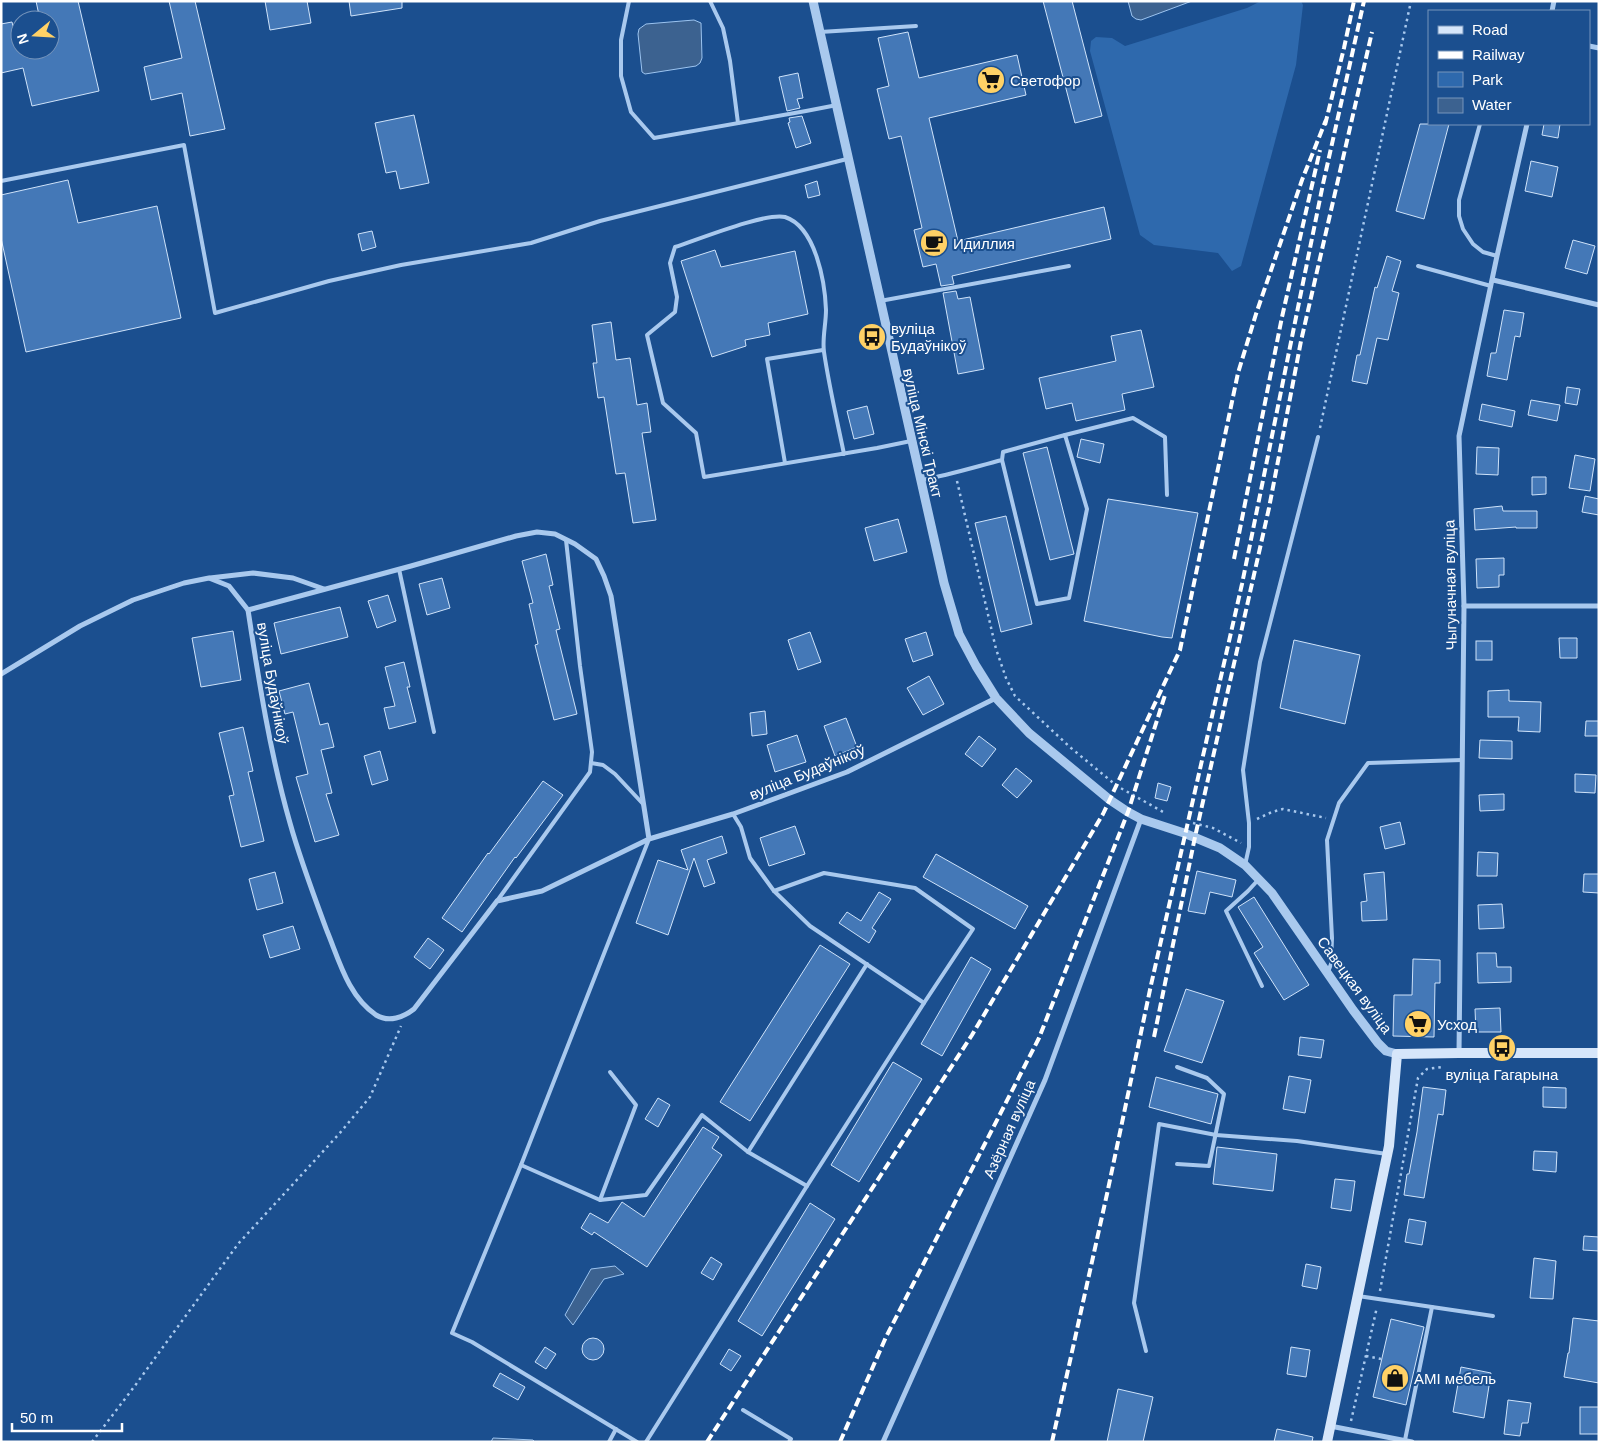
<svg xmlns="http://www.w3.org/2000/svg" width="1600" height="1443" viewBox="0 0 1600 1443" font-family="Arial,sans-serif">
	<rect width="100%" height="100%" fill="#1b4f8f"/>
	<!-- green -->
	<polygon fill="#2e69ad" points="1261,1 1301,1 1303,5 1296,65 1241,266 1232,271 1218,253 1154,245 1140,235 1090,51 1091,41 1096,37 1112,38 1125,46 1247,8"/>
	<!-- water -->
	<g fill="#3c6290" stroke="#9cc4f0">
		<polygon points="1128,1 1192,1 1141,20 1136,19 1132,16"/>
		<polygon points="694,20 701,23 702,58 700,63 696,66 645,74 642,72 638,34 639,29 646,24"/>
		<polygon points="615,1266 624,1274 604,1279 573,1325 565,1315 591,1269"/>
		<polygon points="493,1438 533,1440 535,1442 491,1442"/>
	</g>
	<!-- building -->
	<g fill="#4478b7" stroke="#cfe3fa">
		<polygon points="36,1 78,1 99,91 32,106 23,68 1,73 1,24 12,22 17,44 20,43 20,50 50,50 50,20 40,20"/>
		<polygon points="169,1 195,1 225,129 190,136 182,93 151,100 144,67 182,58"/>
		<polygon points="265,1 307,1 311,23 270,30"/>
		<polygon points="349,1 402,1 402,8 351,16"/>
		<polygon points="1043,1 1072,1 1102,116 1075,123"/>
		<polygon points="908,32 919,78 1017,55 1026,95 929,118 958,241 1104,207 1111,239 952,276 954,284 941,286 936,264 923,267 914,230 922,228 901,136 889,139 877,89 889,86 878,38"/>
		<polygon points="798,73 803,98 797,99 800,108 787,111 779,77"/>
		<polygon points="414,115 429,183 400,189 396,171 386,173 375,123"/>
		<polygon points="802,116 811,143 796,148 788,123 790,122 789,118"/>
		<polygon points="1420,124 1449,124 1424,219 1396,211"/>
		<polygon points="1544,124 1560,124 1558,138 1542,135"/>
		<polygon points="1531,161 1558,167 1552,197 1525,191"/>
		<polygon points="68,180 78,223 157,206 181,318 26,352 1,238 1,195"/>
		<polygon points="817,181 820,195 808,198 805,185"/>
		<polygon points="372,231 376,247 362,251 358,234"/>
		<polygon points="1573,240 1595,246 1587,274 1565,268"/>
		<polygon points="715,250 721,267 795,251 808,314 768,323 770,335 745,340 746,346 712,357 681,261"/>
		<polygon points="1387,256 1401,261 1392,291 1399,293 1388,340 1377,338 1367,384 1352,381 1357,355 1360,355 1375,287 1377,288"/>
		<polygon points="956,291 958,299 970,297 984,369 958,374 943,293"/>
		<polygon points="1504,310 1524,313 1520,337 1515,336 1507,380 1487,376 1491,353 1496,353"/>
		<polygon points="611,322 616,360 630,358 637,405 647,403 651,432 642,433 656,520 633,523 625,473 616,474 604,397 598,398 593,363 597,363 592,325"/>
		<polygon points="1141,330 1154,387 1122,394 1125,410 1076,421 1072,403 1046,409 1039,378 1116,361 1111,336"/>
		<polygon points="1567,387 1580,389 1577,405 1565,403"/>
		<polygon points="1531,400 1560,405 1557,421 1528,415"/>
		<polygon points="1482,404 1515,411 1512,427 1479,420"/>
		<polygon points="867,406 874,434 854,439 847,411"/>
		<polygon points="1081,439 1104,444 1100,463 1077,457"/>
		<polygon points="1047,447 1074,554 1050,560 1023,453"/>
		<polygon points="1477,447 1499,448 1498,475 1476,474"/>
		<polygon points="1575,455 1595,459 1590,491 1569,488"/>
		<polygon points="1532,477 1546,477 1546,494 1532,495"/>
		<polygon points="1585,496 1599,499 1599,515 1582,512"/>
		<polygon points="1108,499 1198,513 1172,638 1162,637 1084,621"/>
		<polygon points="1502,506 1503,511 1537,511 1537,528 1516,528 1516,527 1475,530 1474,509"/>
		<polygon points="1006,516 1032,624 1001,632 975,523"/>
		<polygon points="898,519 907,552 874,561 865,528"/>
		<polygon points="546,554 553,585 549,586 560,629 556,630 577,714 554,720 535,645 538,644 529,604 533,603 522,561"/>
		<polygon points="1504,558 1504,575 1499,575 1499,587 1477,588 1476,559"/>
		<polygon points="442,578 450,608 427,615 419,584"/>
		<polygon points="388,595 396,621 377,628 368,601"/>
		<polygon points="340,607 348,637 281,654 274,623"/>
		<polygon points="233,631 241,680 201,687 192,638"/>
		<polygon points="810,632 821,662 798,670 788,640"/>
		<polygon points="926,632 933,655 913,662 905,639"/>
		<polygon points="1559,638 1577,638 1577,658 1560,658"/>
		<polygon points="1294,640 1360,655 1345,724 1280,708"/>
		<rect x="1476" y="641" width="16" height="19"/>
		<polygon points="404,662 410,687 407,687 416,722 389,729 384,708 395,706 385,667"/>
		<polygon points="929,676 944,704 923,715 907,688"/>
		<polygon points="309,683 320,725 328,723 334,747 321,750 332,793 326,794 339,835 315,842 296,777 308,774 293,712 285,714 279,691"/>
		<polygon points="1509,690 1509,701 1541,702 1540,732 1518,731 1519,717 1488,717 1488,691"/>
		<polygon points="765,711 767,734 752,736 750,713"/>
		<polygon points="846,718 857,747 835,756 824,726"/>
		<polygon points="1586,721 1599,721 1599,736 1585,736"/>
		<polygon points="243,727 253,771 248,772 264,841 241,847 229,796 234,795 219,733"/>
		<polygon points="797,735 806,762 775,772 767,745"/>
		<polygon points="979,736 996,749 982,767 965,754"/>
		<polygon points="1480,740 1512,741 1512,759 1479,758"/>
		<polygon points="380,751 388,780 372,785 364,756"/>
		<polygon points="1016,768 1032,781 1017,798 1002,785"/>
		<polygon points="1575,774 1596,775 1595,793 1575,792"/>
		<polygon points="543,781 563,795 516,858 515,857 462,932 442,918 488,853 489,854"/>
		<polygon points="1158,783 1171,787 1167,801 1155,798"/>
		<polygon points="1504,794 1504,810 1480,811 1479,795"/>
		<polygon points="1400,822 1405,844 1385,849 1380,827"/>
		<polygon points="795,826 805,854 769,866 760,838"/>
		<polygon points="722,836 727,853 707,860 715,883 704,887 694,858 668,935 636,923 658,860 688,870 681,850"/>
		<polygon points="1478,852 1498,853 1497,876 1477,876"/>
		<polygon points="936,854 1028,906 1015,929 923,877"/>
		<polygon points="1197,871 1236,880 1232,897 1210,892 1205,914 1188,911"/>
		<polygon points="275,872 283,903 257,910 249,879"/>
		<polygon points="1384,872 1387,920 1362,921 1361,902 1367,901 1364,874"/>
		<polygon points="1584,874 1599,874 1599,893 1583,892"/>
		<polygon points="879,892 891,899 872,928 876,931 869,943 839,923 847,912 861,921"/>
		<polygon points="1254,897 1309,985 1284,1000 1254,953 1263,947 1238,907"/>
		<polygon points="1502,904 1504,928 1479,929 1478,905"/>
		<polygon points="293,926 300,949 270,958 263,935"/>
		<polygon points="428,938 444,950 430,969 414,957"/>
		<polygon points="820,945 850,964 750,1121 720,1102"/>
		<polygon points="1477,953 1496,953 1497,967 1511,967 1511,982 1478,983"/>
		<polygon points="971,957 991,969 942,1056 921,1044"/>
		<polygon points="1413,959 1440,960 1440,983 1435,983 1434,1037 1393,1036 1394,995 1412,995"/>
		<polygon points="1186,989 1224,1001 1202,1063 1164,1051"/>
		<polygon points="1500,1008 1501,1032 1476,1032 1475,1009"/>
		<polygon points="1300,1037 1324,1040 1321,1058 1298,1055"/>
		<polygon points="893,1062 922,1079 859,1182 831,1165"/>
		<polygon points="1289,1076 1311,1080 1305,1113 1283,1109"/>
		<polygon points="1156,1077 1218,1094 1211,1124 1149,1107"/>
		<polygon points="1423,1087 1446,1090 1443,1115 1438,1114 1424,1198 1404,1195 1407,1174 1409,1174 1417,1132"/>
		<polygon points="1543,1087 1566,1088 1566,1108 1543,1107"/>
		<polygon points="658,1098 670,1105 658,1127 645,1119"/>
		<polygon points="703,1127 719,1137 712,1148 722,1155 647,1267 594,1232 592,1235 581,1228 590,1213 608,1223 622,1202 644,1217"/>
		<polygon points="1217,1147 1277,1154 1273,1191 1213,1184"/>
		<polygon points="1534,1151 1557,1152 1556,1172 1533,1170"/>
		<polygon points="1335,1179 1355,1181 1351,1211 1331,1208"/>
		<polygon points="810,1203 835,1219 762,1336 738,1321"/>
		<polygon points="1409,1219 1426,1222 1422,1245 1405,1242"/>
		<polygon points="1584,1236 1599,1237 1599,1251 1583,1250"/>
		<polygon points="711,1257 722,1264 713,1280 701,1273"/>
		<polygon points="1534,1258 1556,1261 1553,1299 1530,1298"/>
		<polygon points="1306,1264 1321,1267 1317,1289 1302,1286"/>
		<polygon points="1573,1318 1599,1321 1599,1383 1564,1377 1568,1353 1569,1353"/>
		<polygon points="1391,1319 1424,1327 1406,1405 1373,1397"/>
		<circle cx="593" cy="1349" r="11"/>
		<polygon points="545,1347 556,1354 546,1369 535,1362"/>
		<polygon points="1291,1347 1310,1350 1306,1377 1287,1374"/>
		<polygon points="729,1349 741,1356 731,1371 720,1364"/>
		<polygon points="1461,1367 1491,1373 1484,1418 1453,1412"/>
		<polygon points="500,1373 525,1387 518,1400 493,1386"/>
		<polygon points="1118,1389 1153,1397 1143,1442 1107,1442"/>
		<polygon points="1508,1400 1531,1403 1528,1423 1522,1423 1520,1436 1504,1434"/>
		<rect x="1580" y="1407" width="19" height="27"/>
		<polygon points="1277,1429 1313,1437 1312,1442 1274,1442"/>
	</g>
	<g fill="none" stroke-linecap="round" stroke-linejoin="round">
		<!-- path -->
		<g stroke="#a9c9ee" stroke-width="2.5" stroke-dasharray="2.5 4" stroke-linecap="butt">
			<polyline points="1320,428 1411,1"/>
			<polyline points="957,481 996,649 1006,678 1015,696 1071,748 1117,786 1165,813"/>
			<polyline points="1257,819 1272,812 1283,809 1326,818"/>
			<polyline points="1193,823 1213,828 1241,843"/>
			<polyline points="1380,1291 1418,1078 1427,1069 1442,1067"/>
			<polyline points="1366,1356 1381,1359"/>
			<polyline points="1351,1421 1377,1307"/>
			<polyline points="92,1442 134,1387 238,1244 339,1134 370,1097 401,1026"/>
		</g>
		<!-- service -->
		<g stroke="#a9c9ee" stroke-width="4">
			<polyline points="629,1 621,40 621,76 631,112 654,138 806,111 837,105"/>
			<polyline points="710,1 723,28 730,61 738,123"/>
			<polyline points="820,32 916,26"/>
			<polyline points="1480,124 1459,200 1459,216 1463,229 1473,244 1483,252 1497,256"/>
			<polyline points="1,181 184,145 215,313 329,281 401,265 531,243 600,221 847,159"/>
			<polyline points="1418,266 1491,286"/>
			<polyline points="880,301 1069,266"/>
			<polyline points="1065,435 1133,418 1165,437 1167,495"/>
			<path d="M844 454C837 420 829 386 824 352 822 339 826 324 826 310 825 283 816 227 785 217 766 212 697 240 675 247L670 263 677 297 675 312 647 335 663 403 696 433 704 477 877 448 911 441"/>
			<polyline points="785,463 767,359 823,350"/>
			<path d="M922 480C949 475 975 467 1002 460L1037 604 1069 598 1087 509 1065 435 1003 452 1002 460"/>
			<polyline points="399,569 434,732"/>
			<polyline points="591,763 603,765 615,774 644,805"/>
			<polyline points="1245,865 1249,847 1249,823 1243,770 1260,662 1318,437"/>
			<polyline points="1258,880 1248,891 1226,911 1262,986"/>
			<polyline points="774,891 824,873 915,888 973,929 924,1003"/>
			<polyline points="497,901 590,772 592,752 580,666 566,540"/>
			<polyline points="1328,972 1331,964 1332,938 1327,840 1339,803 1368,763 1462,760"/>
			<polyline points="1177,1067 1207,1078 1224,1094 1209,1166 1177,1164"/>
			<polyline points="521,1165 600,1200 646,1195 702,1115 748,1152"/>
			<polyline points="807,1186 748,1152 867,964"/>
			<polyline points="600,1200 636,1105 610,1072"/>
			<polyline points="1358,1296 1432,1307 1405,1440"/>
			<polyline points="1432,1307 1493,1316"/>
			<polyline points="1146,1351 1134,1303 1159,1124 1216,1135 1297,1141 1387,1154"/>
			<polyline points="743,1410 791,1439 789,1442"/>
			<polyline points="609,1442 616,1429"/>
			<polyline points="637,1442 472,1342 452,1333 521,1165 649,839"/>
			<polyline points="646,1442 807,1186 924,1003 810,926 774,891 750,858 741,827 733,814"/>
		</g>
		<!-- minor -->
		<g stroke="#a9c9ee" stroke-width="5">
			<polyline points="1552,11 1554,1"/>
			<polyline points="1589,46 1599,48"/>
			<polyline points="1493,280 1599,305"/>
			<polyline points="210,578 253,573 293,578 324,589"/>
			<polyline points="1464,606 1599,606"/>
			<polyline points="1,674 80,626 133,600 184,583 209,578 229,586 248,610"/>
			<path d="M649 839 611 596 604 576 596 559 575 544 555 534 537 532 516 536 411 566 248 610C259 682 270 753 290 823 300 859 314 896 327 931 339 960 348 996 376 1015 389 1023 404 1017 414 1009L497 901 542 891 649 839 733 814 847 772 996 698"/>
			<polyline points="1459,1053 1464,606 1459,436 1497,256 1527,124"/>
			<polyline points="1330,1426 1412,1442"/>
			<polyline points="883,1442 1045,1080 1141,819"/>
		</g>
		<!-- tertiary -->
		<polyline stroke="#a9c9ee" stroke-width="9" points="813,1 944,583 959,634 976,666 996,698 1029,733 1110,800 1128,812 1141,819 1184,833 1220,848 1245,865 1272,893 1353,1010 1378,1043 1386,1051 1397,1054"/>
		<!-- secondary -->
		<polyline stroke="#d6e6fa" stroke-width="10" points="1327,1442 1389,1146 1397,1054 1459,1053 1599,1053"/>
		<!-- rail -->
		<g stroke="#fff" stroke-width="4" stroke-dasharray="9 4" stroke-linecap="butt">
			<polyline points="1325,125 1344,48 1354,1"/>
			<polyline points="1234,559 1282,317 1320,150"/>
			<polyline points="1154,1037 1195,837 1269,508 1301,341 1372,32"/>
			<polyline points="707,1442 972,1035 1103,814 1180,650 1238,373 1256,314 1302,180 1326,120"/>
			<polyline points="840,1442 886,1337 1039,1038 1128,812 1165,695"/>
			<polyline points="1052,1442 1107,1194 1151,985 1242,584 1323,184 1364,1"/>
		</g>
	</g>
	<!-- icons -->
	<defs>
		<symbol id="supermarket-disc" viewBox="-11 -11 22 22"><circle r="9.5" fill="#ffd166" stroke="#1b4f8f"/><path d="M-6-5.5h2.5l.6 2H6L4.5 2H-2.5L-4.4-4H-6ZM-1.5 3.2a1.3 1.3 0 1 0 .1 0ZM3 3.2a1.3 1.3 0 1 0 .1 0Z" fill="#111"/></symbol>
		<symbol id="cafe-disc" viewBox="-11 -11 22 22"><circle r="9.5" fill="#ffd166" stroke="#1b4f8f"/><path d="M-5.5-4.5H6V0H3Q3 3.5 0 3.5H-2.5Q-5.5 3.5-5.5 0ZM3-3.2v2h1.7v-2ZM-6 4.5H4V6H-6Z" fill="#111"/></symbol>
		<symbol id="bus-disc" viewBox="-11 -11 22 22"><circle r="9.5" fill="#ffd166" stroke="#1b4f8f"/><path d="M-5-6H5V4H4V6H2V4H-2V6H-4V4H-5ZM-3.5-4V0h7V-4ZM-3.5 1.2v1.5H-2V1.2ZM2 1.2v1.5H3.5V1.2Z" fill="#111"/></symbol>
		<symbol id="shop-disc" viewBox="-11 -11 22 22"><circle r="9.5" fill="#ffd166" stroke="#1b4f8f"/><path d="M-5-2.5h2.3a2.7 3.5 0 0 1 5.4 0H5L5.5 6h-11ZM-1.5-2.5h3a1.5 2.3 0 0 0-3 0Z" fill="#111"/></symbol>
	</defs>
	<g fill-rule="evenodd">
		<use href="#supermarket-disc" x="975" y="64" width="32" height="32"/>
		<use href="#cafe-disc" x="918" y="227" width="32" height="32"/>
		<use href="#bus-disc" x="856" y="321" width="32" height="32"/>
		<use href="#supermarket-disc" x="1402" y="1008" width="32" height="32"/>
		<use href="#bus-disc" x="1486" y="1032" width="32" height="32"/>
		<use href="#shop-disc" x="1379" y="1362" width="32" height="32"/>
	</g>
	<g text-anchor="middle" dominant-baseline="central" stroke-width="4" stroke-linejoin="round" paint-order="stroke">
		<!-- poi labels -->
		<g font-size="15" fill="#fff" stroke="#1b4f8f" text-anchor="start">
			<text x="1010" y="80">Светофор</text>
			<text x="953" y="243">Идиллия</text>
			<text x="891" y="328">вуліца<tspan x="891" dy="17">Будаўнікоў</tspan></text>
			<text x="1437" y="1024">Усход</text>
			<text x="1502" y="1074" text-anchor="middle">вуліца Гагарына</text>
			<text x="1414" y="1378">AMI мебель</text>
		</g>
		<!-- street labels -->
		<g font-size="15" fill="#fff" stroke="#1b4f8f">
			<text transform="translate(923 433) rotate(77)">вуліца Мінскі Тракт</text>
			<text transform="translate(1450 585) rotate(-91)">Чыгуначная вуліца</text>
			<text transform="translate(273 683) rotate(80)">вуліца Будаўнікоў</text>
			<text transform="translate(807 772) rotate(-22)">вуліца Будаўнікоў</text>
			<text transform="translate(1355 985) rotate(54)">Савецкая вуліца</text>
			<text transform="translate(1009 1129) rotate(-66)">Азёрная вуліца</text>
		</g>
	</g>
	<!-- border -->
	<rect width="1600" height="1443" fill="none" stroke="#ffffff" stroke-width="5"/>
	<!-- legend -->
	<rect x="1428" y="10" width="162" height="115" fill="#1b4f8f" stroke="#7695bc"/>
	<rect x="1438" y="26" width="25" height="8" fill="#d6e6fa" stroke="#7695bc"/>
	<text x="1472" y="35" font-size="15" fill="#ffffff">Road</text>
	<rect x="1438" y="51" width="25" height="8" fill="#ffffff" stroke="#7695bc"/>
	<text x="1472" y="60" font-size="15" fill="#ffffff">Railway</text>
	<rect x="1438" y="72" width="25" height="15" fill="#2e69ad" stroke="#7695bc"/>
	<text x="1472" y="85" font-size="15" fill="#ffffff">Park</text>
	<rect x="1438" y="98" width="25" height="15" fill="#3c6290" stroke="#7695bc"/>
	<text x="1472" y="110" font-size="15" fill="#ffffff">Water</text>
	<!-- north arrow -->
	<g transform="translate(35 35) rotate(252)"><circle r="24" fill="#1b4f8f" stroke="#7695bc"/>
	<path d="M0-4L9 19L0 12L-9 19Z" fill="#ffd166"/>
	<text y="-8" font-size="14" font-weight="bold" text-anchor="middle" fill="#ffffff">N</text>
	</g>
	<!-- scale -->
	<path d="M12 1423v8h110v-8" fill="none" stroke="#ffffff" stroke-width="2.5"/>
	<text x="20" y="1423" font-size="15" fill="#ffffff" stroke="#1b4f8f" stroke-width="4" paint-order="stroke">50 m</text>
</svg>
